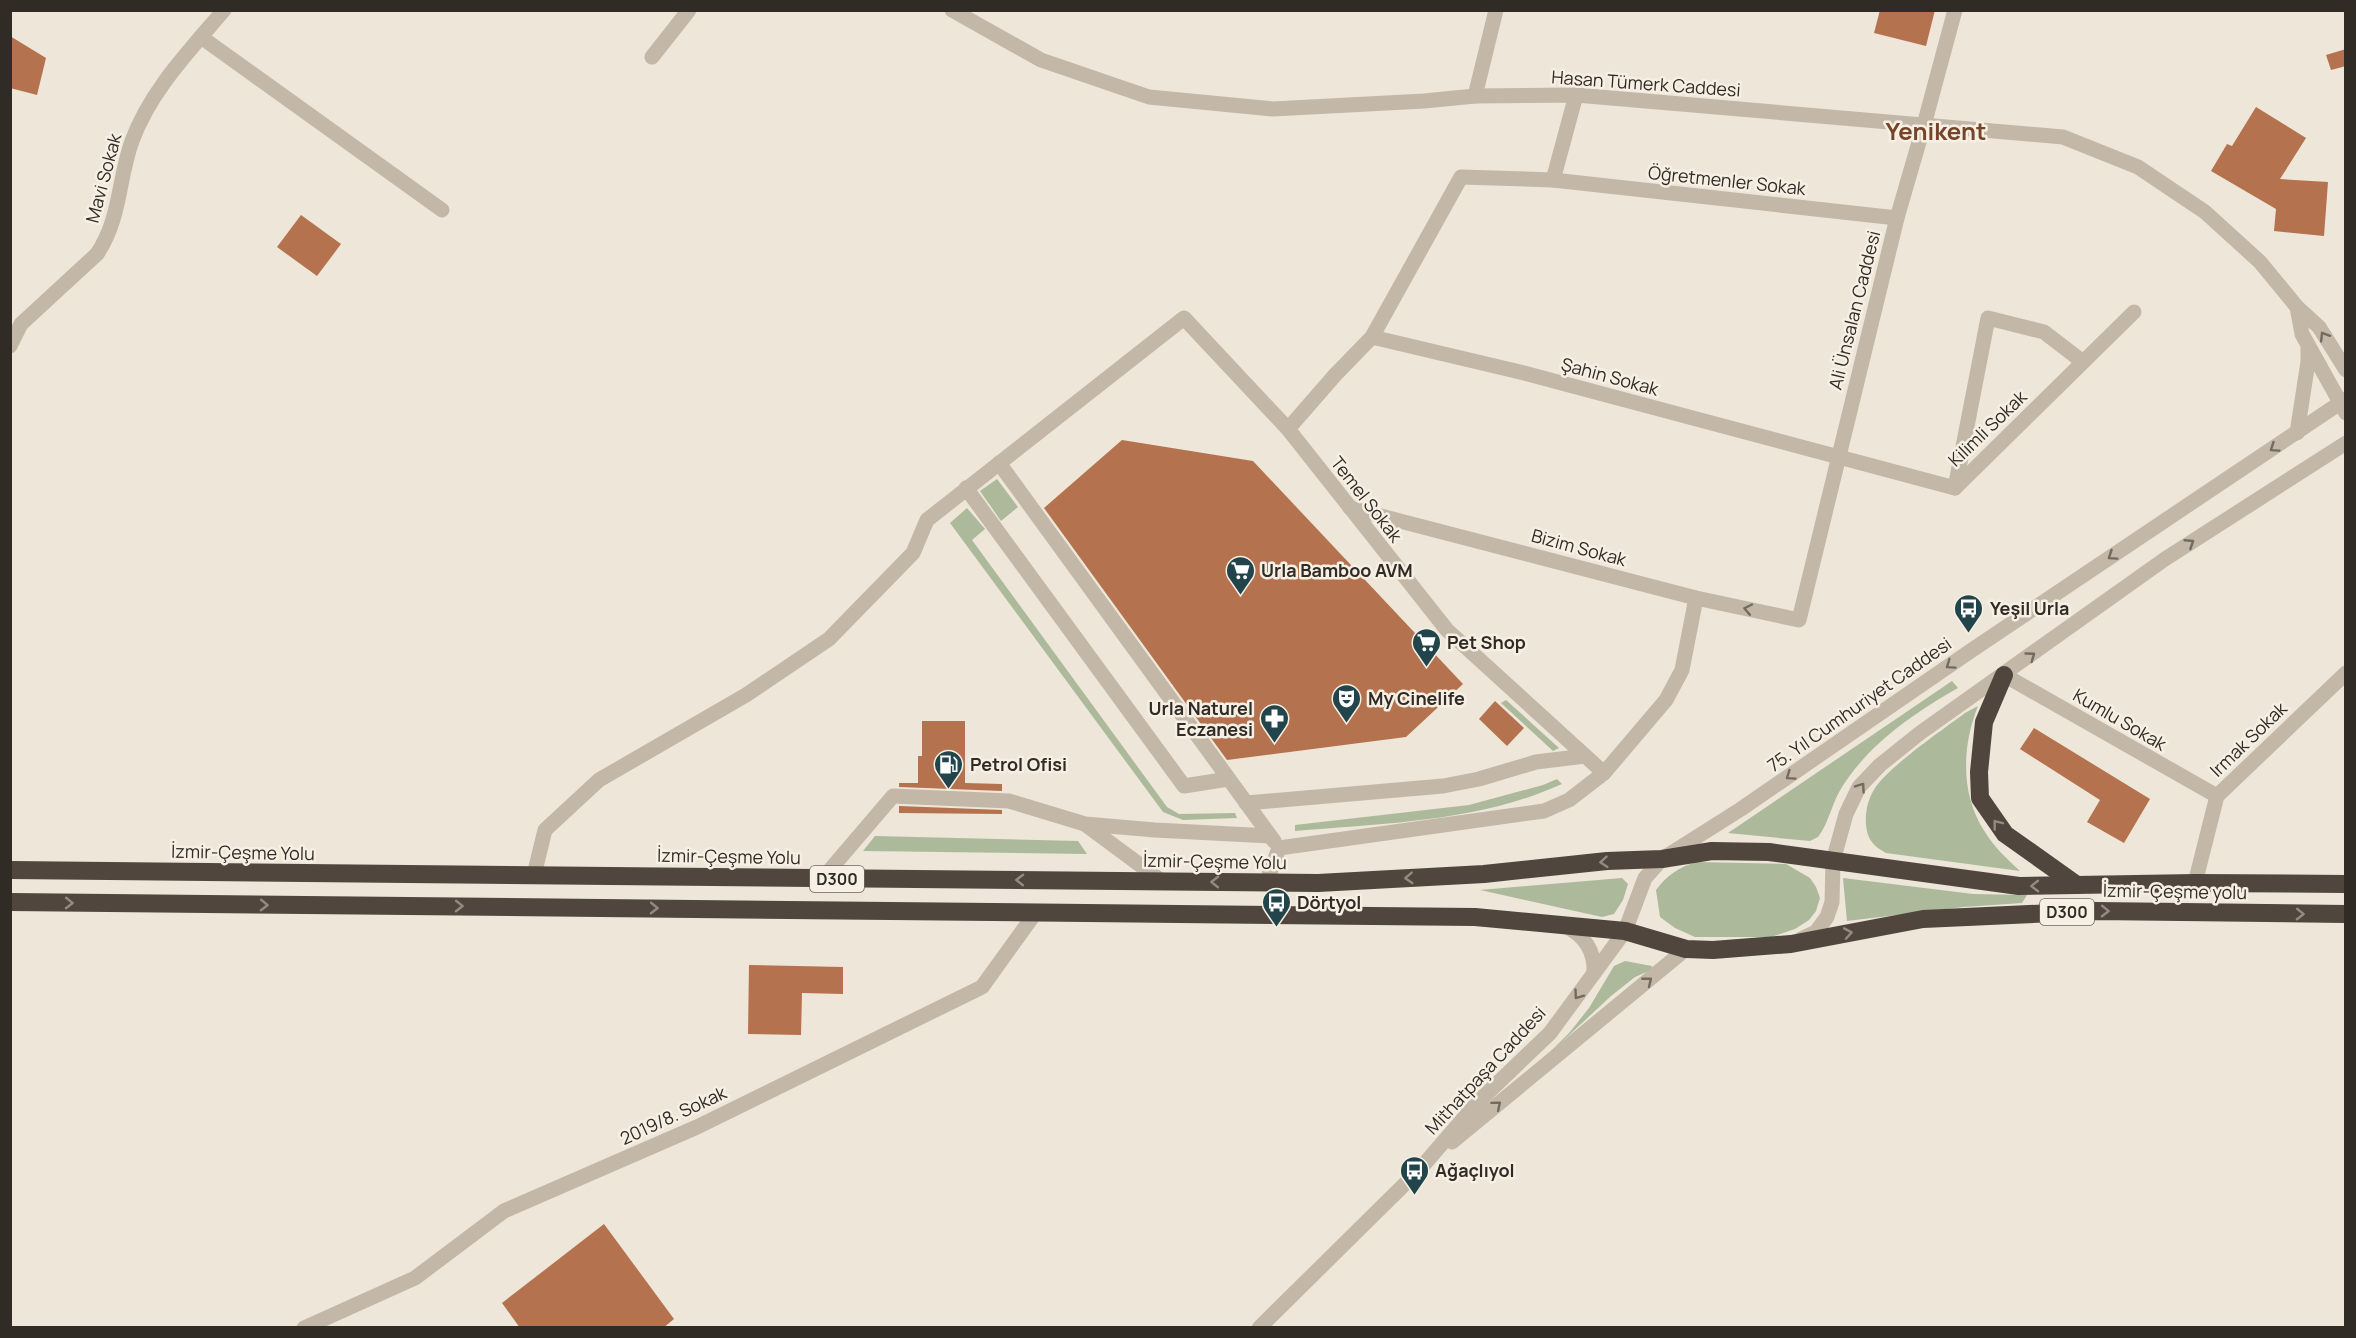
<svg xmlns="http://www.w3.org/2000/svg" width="2356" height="1338" viewBox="0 0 2356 1338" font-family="Manrope,sans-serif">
	<rect width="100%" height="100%" fill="#ede6d9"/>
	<!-- green -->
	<g fill="#acba9b">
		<polygon points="997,479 1018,507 1001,521 980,491"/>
		<polygon points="967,508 985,529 972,540 1167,807 1179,814 1235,813 1237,818 1183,820 1163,812 950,523"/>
		<path d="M1952 681 1958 688C1914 713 1869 744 1842 787 1832 802 1829 823 1818 837L1810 841 1728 833Z"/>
		<polygon points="1506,700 1559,748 1553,751 1501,703"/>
		<path d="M1978 706C1962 746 1960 795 1985 832 1994 847 2007 859 2020 871L1886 853C1873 846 1867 839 1866 824 1865 811 1868 799 1875 788 1891 765 1941 731 1965 713Z"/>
		<path d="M1557 779 1562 784C1478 822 1385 823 1295 831V825L1469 805 1543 785Z"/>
		<polygon points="875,836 1078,841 1087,854 863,851"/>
		<path d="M1696 862 1786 864 1810 878 1816 887 1820 898 1816 911 1809 920 1795 929 1771 937H1695L1675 928 1660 917 1656 890C1667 875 1678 868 1696 862Z"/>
		<polygon points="1622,878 1628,884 1623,900 1614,914 1602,917 1480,890"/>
		<polygon points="1843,878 1973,894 2027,895 2022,903 1964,907 1847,921"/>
		<polygon points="1625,961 1652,966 1651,970 1635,977 1611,996 1538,1064 1570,1032 1589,1008 1614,966"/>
	</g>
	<!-- building -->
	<g fill="#b5724e">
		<polygon points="1880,10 1935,10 1926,46 1874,33"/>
		<polygon points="10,36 46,58 37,95 10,88"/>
		<polygon points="2346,49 2346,66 2331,70 2326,55"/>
		<polygon points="2256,107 2306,138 2280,179 2328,182 2324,236 2274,231 2276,209 2211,171 2227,144 2232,146"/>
		<polygon points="301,215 341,244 317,276 277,247"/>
		<polygon points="1122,440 1253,461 1463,684 1406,737 1227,760 1044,508"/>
		<polygon points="1495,701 1524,728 1507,746 1479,719"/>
		<polygon points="922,721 965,721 965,783 1002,784 1002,791 899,787 899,783 918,783 918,756 922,756"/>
		<polygon points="2034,728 2150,799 2124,843 2087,822 2100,800 2020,749"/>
		<polygon points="899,806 1002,810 1002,814 899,813"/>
		<polygon points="749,965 843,967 843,994 802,993 801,1035 748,1034"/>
		<polygon points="604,1224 674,1319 663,1328 520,1328 502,1303"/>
	</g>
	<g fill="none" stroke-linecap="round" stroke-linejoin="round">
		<!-- minor -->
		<g stroke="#c3b7a7" stroke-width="15">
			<polyline points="952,10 1041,60 1149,97 1273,109 1424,101 1475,96 1576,95 2063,137 2138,167 2205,212 2260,262 2297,307 2319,327 2346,370"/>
			<polyline points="201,37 442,210"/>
			<polyline points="652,57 689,10"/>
			<polyline points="1475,96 1496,10"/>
			<polyline points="1553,180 1897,218"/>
			<polyline points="2297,307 2302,334 2346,413"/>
			<polyline points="1372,337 1520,372 1955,488 2134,312"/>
			<path d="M10 346 21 324 97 254C121 218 118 180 132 141 150 91 190 50 224 10"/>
			<polyline points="1288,429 1335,375 1372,337 1461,177 1553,180 1576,95"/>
			<polyline points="2297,433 2308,362 2308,347"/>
			<polyline points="999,463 1274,841"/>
			<polyline points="966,488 1184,786 1228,779"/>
			<polyline points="1955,488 1988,318 2044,332 2083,362"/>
			<polyline points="1350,508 1696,598 1799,620 1897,218 1924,125 1955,10"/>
			<polyline points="2004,675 2217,796"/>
			<polyline points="1246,803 1443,786 1479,779 1536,762 1585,756"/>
			<polyline points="1086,825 1163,882"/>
			<polyline points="534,875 545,830 599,780 746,695 829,639 913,553 927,520 1184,318 1288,429 1447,630 1604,773"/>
			<polyline points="823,878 893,796 1009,801 1085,824 1155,830 1270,836"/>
			<polyline points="1266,883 1279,848 1544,811 1569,800 1604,773 1666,700 1682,670 1696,598"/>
			<polyline points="2195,883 2217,796 2346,673"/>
			<path d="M1565 926C1584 935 1595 951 1594 973"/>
			<polyline points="1801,939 1816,932 1827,917 1832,902 1833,861 1846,814 1859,787 1880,765 1920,733 2165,559 2346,443"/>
			<polyline points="1452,1142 1686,949"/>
			<polyline points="304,1328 415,1278 504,1211 697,1127 982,987 1036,912"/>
			<polyline points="1259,1328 1420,1169 1477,1103 1550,1033 1625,931 1645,878 1662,859 1741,809 1972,650 2346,399"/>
		</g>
		<!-- highway -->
		<g stroke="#51463e" stroke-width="18">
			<polyline points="2004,675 1984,722 1979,772 1980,798 2005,834 2077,885"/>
			<polyline points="10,870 1318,883 1484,874 1607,861 1662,859 1712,851 1769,852 2019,886 2195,883 2346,884"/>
			<polyline points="10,902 1475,917 1625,931 1686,949 1713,950 1791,944 1923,919 2096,911 2346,914"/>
		</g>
	</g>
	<!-- one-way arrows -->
	<defs><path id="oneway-chevron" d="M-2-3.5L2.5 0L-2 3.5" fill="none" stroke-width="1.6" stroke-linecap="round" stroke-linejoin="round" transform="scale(1.5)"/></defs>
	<g stroke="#736a60">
		<use href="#oneway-chevron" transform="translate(2324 336) rotate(-122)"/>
		<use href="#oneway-chevron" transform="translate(2274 448) rotate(146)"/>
		<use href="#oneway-chevron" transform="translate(2190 543) rotate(-33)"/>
		<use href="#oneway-chevron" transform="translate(2112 556) rotate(146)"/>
		<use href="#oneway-chevron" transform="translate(1748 609) rotate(-168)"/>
		<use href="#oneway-chevron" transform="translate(2031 656) rotate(-36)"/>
		<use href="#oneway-chevron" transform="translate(1950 665) rotate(145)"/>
		<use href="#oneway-chevron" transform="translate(1790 776) rotate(145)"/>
		<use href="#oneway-chevron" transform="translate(1861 787) rotate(-55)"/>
		<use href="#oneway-chevron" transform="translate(1648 981) rotate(-39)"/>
		<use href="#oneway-chevron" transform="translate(1578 995) rotate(126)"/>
		<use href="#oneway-chevron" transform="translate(1497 1105) rotate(-40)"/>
	</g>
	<g stroke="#938a80">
		<use href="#oneway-chevron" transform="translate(1997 824) rotate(-128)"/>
		<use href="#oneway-chevron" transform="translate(1604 862) rotate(175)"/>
		<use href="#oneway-chevron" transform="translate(1409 878) rotate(177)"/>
		<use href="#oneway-chevron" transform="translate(1020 880) rotate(-179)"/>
		<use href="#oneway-chevron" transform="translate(1215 882) rotate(-179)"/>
		<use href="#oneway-chevron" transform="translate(2035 886) rotate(179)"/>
		<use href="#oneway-chevron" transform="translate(69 903) rotate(1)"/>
		<use href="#oneway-chevron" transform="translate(264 905) rotate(1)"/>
		<use href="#oneway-chevron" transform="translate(459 906) rotate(1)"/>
		<use href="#oneway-chevron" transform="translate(654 908) rotate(1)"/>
		<use href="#oneway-chevron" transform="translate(2105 911) rotate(1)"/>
		<use href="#oneway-chevron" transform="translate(2300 914) rotate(1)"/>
		<use href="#oneway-chevron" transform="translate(1848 933) rotate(-10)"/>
	</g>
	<!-- icons -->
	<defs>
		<symbol id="supermarket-pin" viewBox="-11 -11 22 30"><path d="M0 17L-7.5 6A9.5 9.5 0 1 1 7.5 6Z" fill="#22454c" stroke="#f6efe4"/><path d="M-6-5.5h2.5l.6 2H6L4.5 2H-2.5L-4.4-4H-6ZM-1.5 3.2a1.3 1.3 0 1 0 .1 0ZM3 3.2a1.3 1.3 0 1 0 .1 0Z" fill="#fff"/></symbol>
		<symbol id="bus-pin" viewBox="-11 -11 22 30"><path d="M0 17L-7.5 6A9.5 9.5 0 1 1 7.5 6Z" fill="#22454c" stroke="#f6efe4"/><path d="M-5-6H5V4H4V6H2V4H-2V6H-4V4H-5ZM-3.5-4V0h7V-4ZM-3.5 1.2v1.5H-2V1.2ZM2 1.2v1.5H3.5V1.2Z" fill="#fff"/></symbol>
		<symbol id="theatre-pin" viewBox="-11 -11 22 30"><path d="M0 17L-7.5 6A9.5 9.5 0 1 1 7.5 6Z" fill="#22454c" stroke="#f6efe4"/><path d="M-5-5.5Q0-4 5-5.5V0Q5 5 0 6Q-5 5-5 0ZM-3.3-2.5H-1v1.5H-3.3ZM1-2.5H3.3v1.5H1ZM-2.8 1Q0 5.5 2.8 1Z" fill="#fff"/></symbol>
		<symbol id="pharmacy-pin" viewBox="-11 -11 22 30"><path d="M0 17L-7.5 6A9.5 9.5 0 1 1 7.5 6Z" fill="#22454c" stroke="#f6efe4"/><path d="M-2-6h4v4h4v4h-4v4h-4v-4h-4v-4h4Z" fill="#fff"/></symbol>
		<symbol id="fuel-pin" viewBox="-11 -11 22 30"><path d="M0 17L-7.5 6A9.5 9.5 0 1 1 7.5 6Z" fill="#22454c" stroke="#f6efe4"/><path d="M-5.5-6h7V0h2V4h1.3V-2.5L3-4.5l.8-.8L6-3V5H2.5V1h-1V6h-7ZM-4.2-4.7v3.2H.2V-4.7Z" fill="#fff"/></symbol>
	</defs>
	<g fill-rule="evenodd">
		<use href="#supermarket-pin" x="1224" y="554" width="33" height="45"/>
		<use href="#bus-pin" x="1952" y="592" width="33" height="45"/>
		<use href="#supermarket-pin" x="1410" y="626" width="33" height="45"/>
		<use href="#theatre-pin" x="1330" y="682" width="33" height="45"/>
		<use href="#pharmacy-pin" x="1258" y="702" width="33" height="45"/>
		<use href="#fuel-pin" x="932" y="748" width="33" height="45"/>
		<use href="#bus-pin" x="1260" y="886" width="33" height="45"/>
		<use href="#bus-pin" x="1398" y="1154" width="33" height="45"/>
	</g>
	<g text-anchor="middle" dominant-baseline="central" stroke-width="5" stroke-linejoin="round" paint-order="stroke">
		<!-- shield labels -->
		<g fill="#f6efe4" stroke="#6c665f" stroke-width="1.5">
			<rect x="810" y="866" width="54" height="26" rx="4.5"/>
			<rect x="2040" y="899" width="54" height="26" rx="4.5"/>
		</g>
		<g font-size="16" font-weight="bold" fill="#312b26">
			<text x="837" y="879">D300</text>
			<text x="2067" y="912">D300</text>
		</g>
		<!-- street labels -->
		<g font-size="18" fill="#312b26" stroke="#f6efe4">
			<text transform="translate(1646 83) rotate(4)">Hasan Tümerk Caddesi</text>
			<text transform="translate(103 178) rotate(-75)">Mavi Sokak</text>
			<text transform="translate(1727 180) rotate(6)">Öğretmenler Sokak</text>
			<text transform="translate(1854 310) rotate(-76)">Ali Ünsalan Caddesi</text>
			<text transform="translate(1610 376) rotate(15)">Şahin Sokak</text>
			<text transform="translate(1987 428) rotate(-44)">Kilimli Sokak</text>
			<text transform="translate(1367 499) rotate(52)">Temel Sokak</text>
			<text transform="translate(1579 547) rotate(15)">Bizim Sokak</text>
			<text transform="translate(1859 704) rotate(-35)">75. Yıl Cumhuriyet Caddesi</text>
			<text transform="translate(2120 719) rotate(30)">Kumlu Sokak</text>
			<text transform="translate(2248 739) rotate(-44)">Irmak Sokak</text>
			<text transform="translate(243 852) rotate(1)">İzmir-Çeşme Yolu</text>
			<text transform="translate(729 856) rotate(1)">İzmir-Çeşme Yolu</text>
			<text transform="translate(1215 861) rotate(1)">İzmir-Çeşme Yolu</text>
			<text transform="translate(2175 891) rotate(1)">İzmir-Çeşme yolu</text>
			<text transform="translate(1485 1070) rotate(-47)">Mithatpaşa Caddesi</text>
			<text transform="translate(673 1115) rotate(-25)">2019/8. Sokak</text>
		</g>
		<!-- poi labels -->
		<g font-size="18" font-weight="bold" fill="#312b26" stroke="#f6efe4" text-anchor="start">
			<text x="1261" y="570">Urla Bamboo AVM</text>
			<text x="1990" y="608">Yeşil Urla</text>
			<text x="1447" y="642">Pet Shop</text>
			<text x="1368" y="698">My Cinelife</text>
			<text x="1253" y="708" text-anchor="end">Urla Naturel<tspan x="1253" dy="21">Eczanesi</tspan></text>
			<text x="970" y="764">Petrol Ofisi</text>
			<text x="1297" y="902">Dörtyol</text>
			<text x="1435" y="1170">Ağaçlıyol</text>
		</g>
		<!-- district labels -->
		<g font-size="24" font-weight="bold" fill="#75442a" stroke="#f6efe4">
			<text x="1936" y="130">Yenikent</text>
		</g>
	</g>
	<!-- border -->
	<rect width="2356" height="1338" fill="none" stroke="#312b26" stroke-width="24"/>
</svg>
